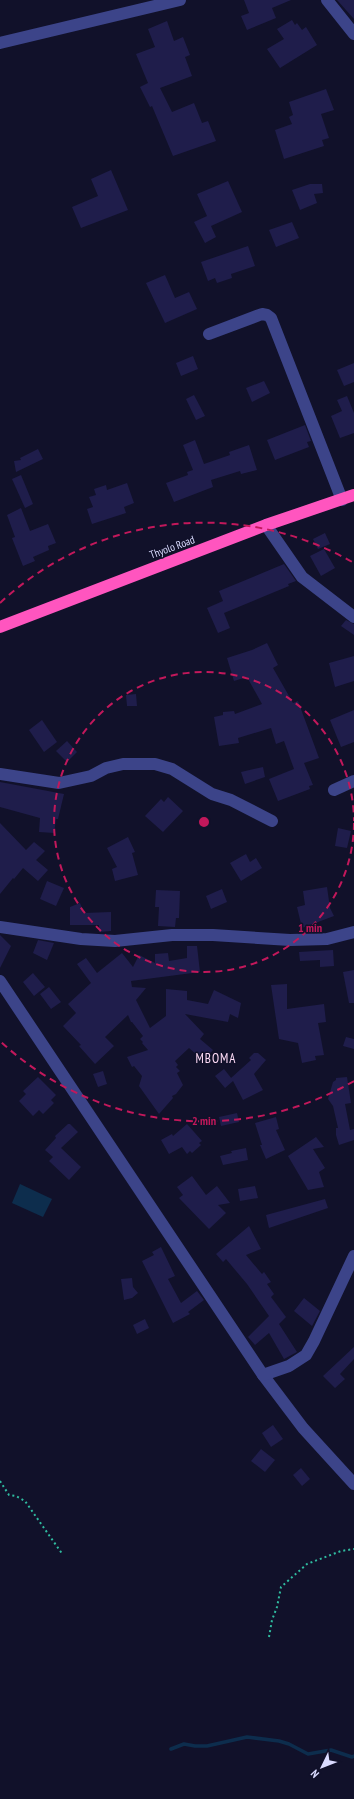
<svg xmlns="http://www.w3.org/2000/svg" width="354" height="1799" viewBox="0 0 354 1799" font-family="'PT Sans Narrow',sans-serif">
	<rect width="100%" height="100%" fill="#11112a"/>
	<!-- water -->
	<polygon fill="#0d2d4d" points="20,1184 52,1199 43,1217 12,1203"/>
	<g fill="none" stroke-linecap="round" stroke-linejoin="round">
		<!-- stream -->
		<polyline stroke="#0d2d4d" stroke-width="3.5" points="171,1749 184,1744 195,1746 207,1746 247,1737 279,1741 289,1744 308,1754 331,1750 352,1757 354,1756"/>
	</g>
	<!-- building -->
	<g fill="#1f1d4b">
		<polygon points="244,0 291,0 272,8 276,18 247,30 241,16 249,13"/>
		<polygon points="337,0 354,0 354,19"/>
		<polygon points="292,20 295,25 297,23 302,30 306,27 317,45 280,68 267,49 284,39 277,29"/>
		<polygon points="167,21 174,41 183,37 190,55 185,57 192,76 160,88 172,112 194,103 202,123 208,121 216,141 173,156 152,106 150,107 140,87 148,83 136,54 155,47 148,29"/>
		<polygon points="326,89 334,110 321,114 329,138 322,140 324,146 284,159 275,130 292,124 289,117 293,115 289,102"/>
		<polygon points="111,170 128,210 81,228 72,207 98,196 91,179"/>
		<polygon points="228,181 242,212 211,226 216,237 205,243 194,222 207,216 197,194"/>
		<polygon points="310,184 322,184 323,193 314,194 317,203 300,210 292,190"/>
		<polygon points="292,222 299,238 276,247 269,230"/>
		<polygon points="248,246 255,266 231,274 232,278 217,283 215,278 208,281 201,262"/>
		<polygon points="165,275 175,298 189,292 197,309 165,323 146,283"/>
		<polygon points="193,356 198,369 181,376 176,363"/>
		<polygon points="354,363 354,382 344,386 337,370"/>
		<polygon points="264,381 270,393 252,402 246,388"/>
		<polygon points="194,395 205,416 196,420 186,399"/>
		<polygon points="347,396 354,413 354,433 340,438 331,416 342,411 337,400"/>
		<polygon points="305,425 311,441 307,442 309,447 275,460 267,440"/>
		<polygon points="195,440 204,464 230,455 229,452 249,445 257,470 241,474 240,471 211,480 213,487 174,502 166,483 188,475 187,472 193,470 183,445"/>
		<polygon points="38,449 43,459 16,472 14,461 21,460 20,458"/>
		<polygon points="21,475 33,504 25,508 12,479"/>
		<polygon points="127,483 134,503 124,507 126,513 92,524 87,509 93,507 89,497 96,495 94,489 106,485 107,490"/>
		<polygon points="21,508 30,531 48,524 56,543 48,546 49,550 33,557 35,561 23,566 12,538 15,537 7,515"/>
		<polygon points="325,533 330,544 318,549 313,539"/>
		<polygon points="324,549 335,568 321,576 310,556"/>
		<polygon points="284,564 296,581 288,584 289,586 224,613 230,628 218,633 207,608 223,601 219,591"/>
		<polygon points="346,620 354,624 354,635 341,626"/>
		<polygon points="267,643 278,665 273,668 293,703 298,701 319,758 304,763 313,785 309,786 310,789 278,801 269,779 294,769 284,741 276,744 271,728 238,738 239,743 219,746 214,717 223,715 223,712 234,711 235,714 262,704 247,677 234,681 227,658 252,650"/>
		<polygon points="354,656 354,681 335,687 329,663"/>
		<polygon points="136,694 137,706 127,706 126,695"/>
		<polygon points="354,710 354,742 341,747 330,720"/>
		<polygon points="42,720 57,742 44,752 29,730"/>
		<polygon points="67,741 77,752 67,762 56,751"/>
		<polygon points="263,767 265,777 245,784 241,772"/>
		<polygon points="0,782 64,794 58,819 56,819 54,833 39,832 40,818 0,807"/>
		<polygon points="168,797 183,811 163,832 145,816 161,799 164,802"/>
		<polygon points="0,823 26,850 34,842 45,851 36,860 48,870 38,881 23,868 14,879 13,878 0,894"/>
		<polygon points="338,828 351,831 347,848 335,846"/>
		<polygon points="128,837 135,852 132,853 138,875 115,881 112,869 117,867 107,848"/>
		<polygon points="246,854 250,862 256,858 262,868 241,881 230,863"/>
		<polygon points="47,881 64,888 56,906 40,899"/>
		<polygon points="327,887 330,908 334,916 302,928 297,907 305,905 303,891"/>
		<polygon points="222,889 227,902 211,909 206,896"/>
		<polygon points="156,890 180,891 179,918 176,918 175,927 158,926 159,907 155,907"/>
		<polygon points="80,903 84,913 111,912 111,931 99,932 99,925 70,925 70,907"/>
		<polygon points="0,935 11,946 0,968"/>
		<polygon points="38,940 54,943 47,960 33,953"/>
		<polygon points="187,946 197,946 200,972 131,981 132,987 146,988 136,1000 150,1028 166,1016 166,989 187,991 187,1000 208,1004 214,990 241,1003 238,1018 230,1014 228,1022 185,1014 204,1034 200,1039 213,1050 204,1061 189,1048 175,1061 178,1065 176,1067 180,1071 177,1073 183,1085 176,1094 172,1096 173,1098 159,1114 139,1086 142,1076 134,1066 132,1067 127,1057 148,1050 142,1043 143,1042 140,1039 143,1036 132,1022 131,1022 128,1015 105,1037 114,1046 95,1064 79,1046 81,1045 63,1026 76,1013 68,1004 91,983 77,964 86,958 97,973 122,953 133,967 139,955 155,963 155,954 168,953 169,961 187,958"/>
		<polygon points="333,950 334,966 320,967 320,960 300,961 299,952"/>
		<polygon points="354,970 354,1003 349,1003 343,972"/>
		<polygon points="33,973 45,987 34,996 23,982"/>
		<polygon points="287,984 287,1009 324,1004 326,1022 318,1023 324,1055 315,1056 316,1060 302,1063 298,1043 279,1039 271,985"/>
		<polygon points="49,987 61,1002 51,1009 40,994"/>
		<polygon points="346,1037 354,1039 354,1049 343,1046"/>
		<polygon points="254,1053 258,1053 266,1060 254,1074 263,1090 243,1100 233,1081 225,1088 215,1076 224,1069 232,1079 231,1078 251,1060 249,1058"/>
		<polygon points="103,1071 107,1084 98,1087 93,1074"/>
		<polygon points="38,1077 56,1095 51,1100 54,1103 43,1114 39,1110 33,1116 19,1101 26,1094 23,1091"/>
		<polygon points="347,1077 351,1103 345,1104 350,1130 354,1129 354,1140 339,1145 336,1135 336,1128 338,1128 333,1106 328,1099 333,1082 336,1080 336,1078"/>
		<polygon points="237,1113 239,1122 221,1126 219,1117"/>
		<polygon points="276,1117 279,1129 276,1130 285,1150 266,1159 260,1145 262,1145 255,1123"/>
		<polygon points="68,1124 70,1124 78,1132 61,1148 81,1167 69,1180 49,1161 53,1157 45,1150 56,1138 55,1136"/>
		<polygon points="187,1124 202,1141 199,1143 201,1145 192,1153 190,1151 187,1154 182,1147 169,1154 161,1140 172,1134 173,1136"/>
		<polygon points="316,1137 324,1147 313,1149 325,1168 319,1172 324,1187 308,1190 288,1156"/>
		<polygon points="246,1148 248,1160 223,1165 220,1156 232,1153 231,1151"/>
		<polygon points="192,1176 206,1195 217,1186 230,1203 218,1205 226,1213 209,1229 179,1198 183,1195 177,1187"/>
		<polygon points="255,1186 258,1198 240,1201 238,1189"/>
		<polygon points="325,1199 328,1208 269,1228 266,1215"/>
		<polygon points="249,1226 261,1249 246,1255 262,1274 264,1272 271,1282 267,1284 274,1294 271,1297 286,1317 279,1324 297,1352 284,1359 269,1333 255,1345 248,1337 269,1316 247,1284 226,1259 223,1262 216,1254"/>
		<polygon points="161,1247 175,1276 168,1279 181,1303 197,1291 204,1300 188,1312 190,1314 173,1323 142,1261 154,1255 152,1252"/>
		<polygon points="132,1278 133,1287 138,1293 132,1298 124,1300 121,1279"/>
		<polygon points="304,1298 320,1311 312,1326 294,1311"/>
		<polygon points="145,1319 149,1328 137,1334 133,1325"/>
		<polygon points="354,1347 354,1359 340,1374 345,1379 335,1388 323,1376"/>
		<polygon points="273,1425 283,1439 271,1447 262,1433"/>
		<polygon points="261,1449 275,1460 265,1472 251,1461"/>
		<polygon points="301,1468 310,1479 302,1486 293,1475"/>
	</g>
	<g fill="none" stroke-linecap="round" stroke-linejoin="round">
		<!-- path -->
		<g stroke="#30bca0" stroke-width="2" stroke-dasharray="2 3" stroke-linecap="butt">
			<polyline points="0,1481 9,1495 16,1496 25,1501 63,1555"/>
			<polyline points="269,1637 272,1620 277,1607 281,1587 307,1564 341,1551 354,1549"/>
		</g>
		<!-- minor -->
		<g stroke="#3c4489" stroke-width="12">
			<polyline points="327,0 354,34"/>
			<polyline points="0,43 180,0"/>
			<polyline points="209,334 262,314 267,315 271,318 342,500"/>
			<polyline points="266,525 302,577 354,617"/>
			<polyline points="0,774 59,783 91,776 106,768 123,764 155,764 172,769 212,794 231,800 272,821"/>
			<polyline points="334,790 354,781"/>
			<polyline points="0,927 81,939 115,941 172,935 213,935 290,940 327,939 354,932"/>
			<polyline points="0,981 263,1375 303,1428 354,1484"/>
			<polyline points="263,1375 289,1366 306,1355 314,1341 354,1256"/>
		</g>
		<!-- highway -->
		<polyline stroke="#ff55bf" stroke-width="12" points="0,627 266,525 354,495"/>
	</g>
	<!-- distance rings -->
	<g fill="none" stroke="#c2185b" stroke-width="2" stroke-dasharray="7 5">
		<path d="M354 823A150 150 0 1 1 354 821"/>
		<path d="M354 1081A299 299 0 0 1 0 1041M0 603A299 299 0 0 1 354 563"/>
	</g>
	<g text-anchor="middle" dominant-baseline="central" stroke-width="3" stroke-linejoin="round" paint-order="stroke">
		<!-- street labels -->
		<g font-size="11" fill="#dadbff" stroke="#11112a">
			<text transform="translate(172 547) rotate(-20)">Thyolo Road</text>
		</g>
		<!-- quarter labels -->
		<g font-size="13" letter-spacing="1" fill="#ffdcf7" stroke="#11112a">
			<text x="216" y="1058">MBOMA</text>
		</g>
	</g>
	<circle cx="204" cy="822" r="6" fill="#c2185b" stroke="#11112a" stroke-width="2"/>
	<g font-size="12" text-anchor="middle" font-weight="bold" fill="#c2185b" stroke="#11112a" stroke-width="3" stroke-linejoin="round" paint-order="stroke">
		<text x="310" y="932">1 min</text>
		<text x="204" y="1125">2 min</text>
	</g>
	<!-- north arrow -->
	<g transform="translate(322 1767) rotate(227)" stroke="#11112a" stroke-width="3" paint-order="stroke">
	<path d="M0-3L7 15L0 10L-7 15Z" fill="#dadbff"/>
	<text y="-6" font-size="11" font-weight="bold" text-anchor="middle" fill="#dadbff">N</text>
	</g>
</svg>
